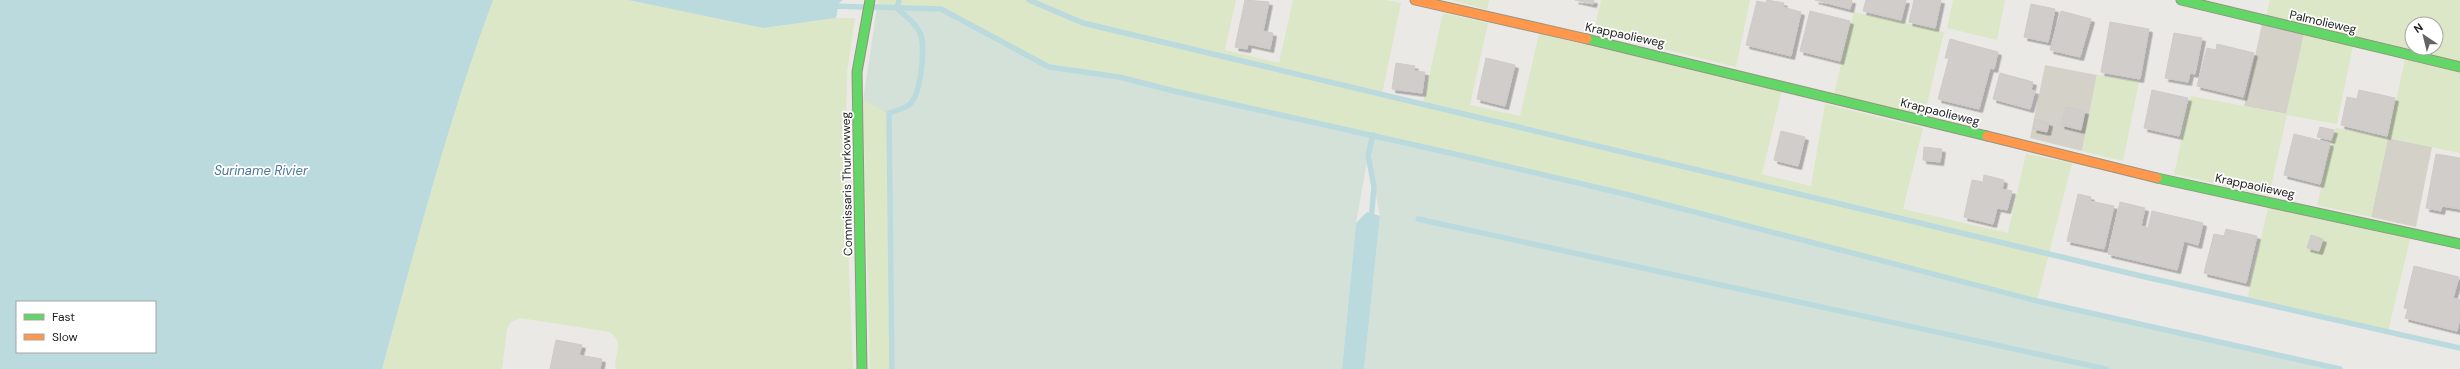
<svg xmlns="http://www.w3.org/2000/svg" width="2460" height="369" font-family="'DM Sans',sans-serif">
	<style>
		.construction { fill: #d4d2c8 }
		.grass { fill: #dbe7c6; fill-rule: evenodd }
		.wetland { fill: #d4e1d8 }
		.water { fill: #bbdade; fill-rule: evenodd }
		.lines { fill: none; stroke-linecap: round; stroke-linejoin: round }
		.stream { stroke: #bbdade; stroke-width: 5.5 }
		.building { fill: #d0cdcb; stroke: #cecbc8; filter: url(#shadow) }
		.fast-casing { stroke: #94947f; stroke-width: 11 }
		.slow-casing { stroke: #94947f; stroke-width: 11 }
		.fast { stroke: #63d668; stroke-width: 9 }
		.slow { stroke: #ff974d; stroke-width: 9 }
		.labels { text-anchor: middle; dominant-baseline: central; stroke-width: 3.5; stroke-linejoin: round; paint-order: stroke }
		.street-label { font-size: 12px; fill: #1d1d1d; stroke: #fff }
		.water-label { font-size: 13px; font-style: italic; fill: #487899; stroke: #fff }
	</style>
	<defs>
		<filter id="shadow"><feDropShadow dx="3.5" dy="3.5" stdDeviation="0" flood-color="#0004"/></filter>
	</defs>
	<rect width="100%" height="100%" fill="#ebe9e6"/>
	<g class="construction">
		<path d="M2262 24 2304 34 2287 114 2244 106Z"/>
		<path d="M2045 65 2097 75 2082 151 2030 138Z"/>
		<path d="M2388 138 2432 147 2416 227 2371 217Z"/>
	</g>
	<g class="grass">
		<path d="M493 0H628L763 28 836 18H855L847 73 845 169 853 369H616C611 356 627 346 610 332L520 318 511 322 507 328 502 369H382C416 245 448 121 493 0Z"/>
		<path d="M878 0H1236L1225 50 1279 63 1293 0H1386L1401 3 1382 94 1423 104 1443 13 1488 23 1470 105 1520 116 1539 34 1782 90 1762 174 1811 186 1825 104 1923 128 1903 209 2008 233 2026 154 2072 163 2037 301 1629 195 1174 91 1119 77 1049 67 941 9 877 7Z"/>
		<path d="M1452 0H1489L1487 10Z"/>
		<path d="M1601 0H1750L1736 67 1594 32Z"/>
		<path d="M1953 0H2005L1997 40 1947 28Z"/>
		<path d="M2270 0H2460V62L2266 16ZM2412 24H2436V48H2412Z"/>
		<path d="M1854 12 1944 32 1924 117 1834 94Z"/>
		<path d="M2304 34 2353 46 2337 124 2287 115 2269 196 2174 174 2191 96 2286 114Z"/>
		<path d="M2405 59 2460 72V153L2388 138 2371 217 2317 205 2336 128 2388 138Z"/>
		<path d="M2097 75 2139 82 2123 161 2082 151Z"/>
		<path d="M863 100 889 113 892 369H870Z"/>
		<path d="M2268 208 2410 239 2388 332 2247 300Z"/>
	</g>
	<path class="wetland" d="M877 7 941 9 1049 67 1119 77 1459 155 1629 195 2037 301 2340 369H1364L1380 216 1368 156 1356 223 1342 369H892L889 114 863 100Z"/>
	<g class="water">
		<path d="M0 0H493C448 121 416 245 382 369H0ZM17 302H155V352H17Z"/>
		<path d="M628 0H843L839 3 836 18 763 28Z"/>
		<path d="M1367 212 1380 216 1364 369H1342L1356 223Z"/>
	</g>
	<g class="lines">
		<g class="stream">
			<path d="M1029 0 1083 23 2141 276 2460 348"/>
			<path d="M832 6 863 7"/>
			<path d="M874 7 941 9 1049 67 1119 77 1174 91 1459 155 1629 195 2037 301 2340 369"/>
			<path d="M1418 219 2106 369"/>
			<path d="M1371 220 1374 187 1368 155 1373 135"/>
			<path d="M892 369 889 113C895 111 903 109 909 105 921 96 926 46 920 33 916 23 905 16 897 8L899 0"/>
		</g>
	</g>
	<g class="building">
		<path d="M1245 0 1269 2 1263 31 1273 33 1270 49 1248 44 1247 49 1235 47Z"/>
		<path d="M1575 0H1594L1593 4Z"/>
		<path d="M1767 0 1784 3 1783 7 1801 12 1791 56 1746 45 1757 1 1766 3Z"/>
		<path d="M1815 0H1852L1850 9Z"/>
		<path d="M1866 0H1906L1901 20 1863 11Z"/>
		<path d="M1914 0H1941L1935 28 1909 22Z"/>
		<path d="M2031 4 2055 9 2048 42 2024 37Z"/>
		<path d="M1810 11 1850 21 1840 61 1800 51Z"/>
		<path d="M2061 11 2091 19 2080 57 2050 50Z"/>
		<path d="M2110 22 2149 29 2140 79 2101 72Z"/>
		<path d="M2174 33 2202 38 2195 74 2190 73 2188 82 2165 78Z"/>
		<path d="M1950 39 1998 52 1994 69 1990 68 1979 109 1938 99 1949 58H1945Z"/>
		<path d="M2217 44 2254 53 2243 97 2197 86 2207 48 2216 50Z"/>
		<path d="M1486 58 1515 65 1505 106 1477 99Z"/>
		<path d="M1396 63 1415 66 1414 71 1425 72 1422 93 1392 89Z"/>
		<path d="M2000 73 2033 82 2031 90 2035 91 2030 109 1993 99Z"/>
		<path d="M2152 90 2188 98 2179 136 2144 128Z"/>
		<path d="M2359 90 2395 98 2387 136 2341 125 2347 97 2357 99Z"/>
		<path d="M2066 107 2085 111 2081 130 2061 125Z"/>
		<path d="M2035 119 2049 123 2047 132 2033 129Z"/>
		<path d="M2320 127 2334 130 2331 140 2317 137Z"/>
		<path d="M1781 131 1805 137 1798 166 1774 160Z"/>
		<path d="M2294 134 2330 143 2320 184 2284 175Z"/>
		<path d="M1924 147 1942 149 1940 162 1923 160Z"/>
		<path d="M2436 154 2460 158V209L2442 206 2441 211 2426 208Z"/>
		<path d="M1984 175 2004 180 2002 189 2012 191 2007 210 1997 208 1993 224 1964 217 1972 180 1983 182Z"/>
		<path d="M2078 194 2091 197 2090 201 2114 206 2104 249 2067 241Z"/>
		<path d="M2120 202 2145 208 2141 226 2148 228 2152 211 2203 223 2198 245 2184 241 2177 270 2108 254Z"/>
		<path d="M2226 229 2257 236 2246 283 2204 273 2214 234 2224 236Z"/>
		<path d="M2311 235 2323 239 2319 251 2307 248Z"/>
		<path d="M2414 266 2459 277 2453 298 2460 300V318L2457 331 2405 318 2408 309 2404 308Z"/>
		<path d="M556 340 582 345 579 355 602 359 600 369H550Z"/>
	</g>
	<g class="lines">
		<defs>
			<g id="fast">
				<path d="M2181 0 2460 67"/>
				<path d="M1587 39 1987 136"/>
				<path d="M2157 178 2460 244"/>
				<path d="M862 369 857 72 870 0"/>
			</g>
			<g id="slow">
				<path d="M1415 0 1587 39"/>
				<path d="M1987 136 2157 178"/>
			</g>
		</defs>
		<use href="#fast" class="fast-casing"/>
		<use href="#slow" class="slow-casing"/>
		<use href="#fast" class="fast"/>
		<use href="#slow" class="slow"/>
	</g>
	<g class="labels">
		<g class="street-label">
			<text transform="translate(2323 22) rotate(13)">Palmolieweg</text>
			<text transform="translate(1625 35) rotate(12)">Krappaolieweg</text>
			<text transform="translate(1940 112) rotate(14)">Krappaolieweg</text>
			<text transform="translate(847 184) rotate(-91)">Commissaris Thurkowweg</text>
			<text transform="translate(2255 186) rotate(12)">Krappaolieweg</text>
		</g>
		<g class="water-label">
			<text x="261" y="170">Suriname Rivier</text>
		</g>
	</g>
	<rect x="16" y="301" width="140" height="52" fill="#ffffff" stroke="#a5a5a5"/>
	<rect x="24" y="314" width="20" height="6" fill="#63d668" stroke="#a5a5a5"/>
	<text x="52" y="321" font-size="12" fill="#1d1d1d">Fast</text>
	<rect x="24" y="334" width="20" height="6" fill="#ff974d" stroke="#a5a5a5"/>
	<text x="52" y="341" font-size="12" fill="#1d1d1d">Slow</text>
	<g transform="translate(2424 36) rotate(325)"><circle r="19" fill="#ffffff" stroke="#a5a5a5"/>
	<path d="M0-3L7 15L0 10L-7 15Z" fill="#656463"/>
	<text y="-6" font-size="11" font-weight="bold" text-anchor="middle" fill="#1d1d1d">N</text>
	</g>
</svg>
